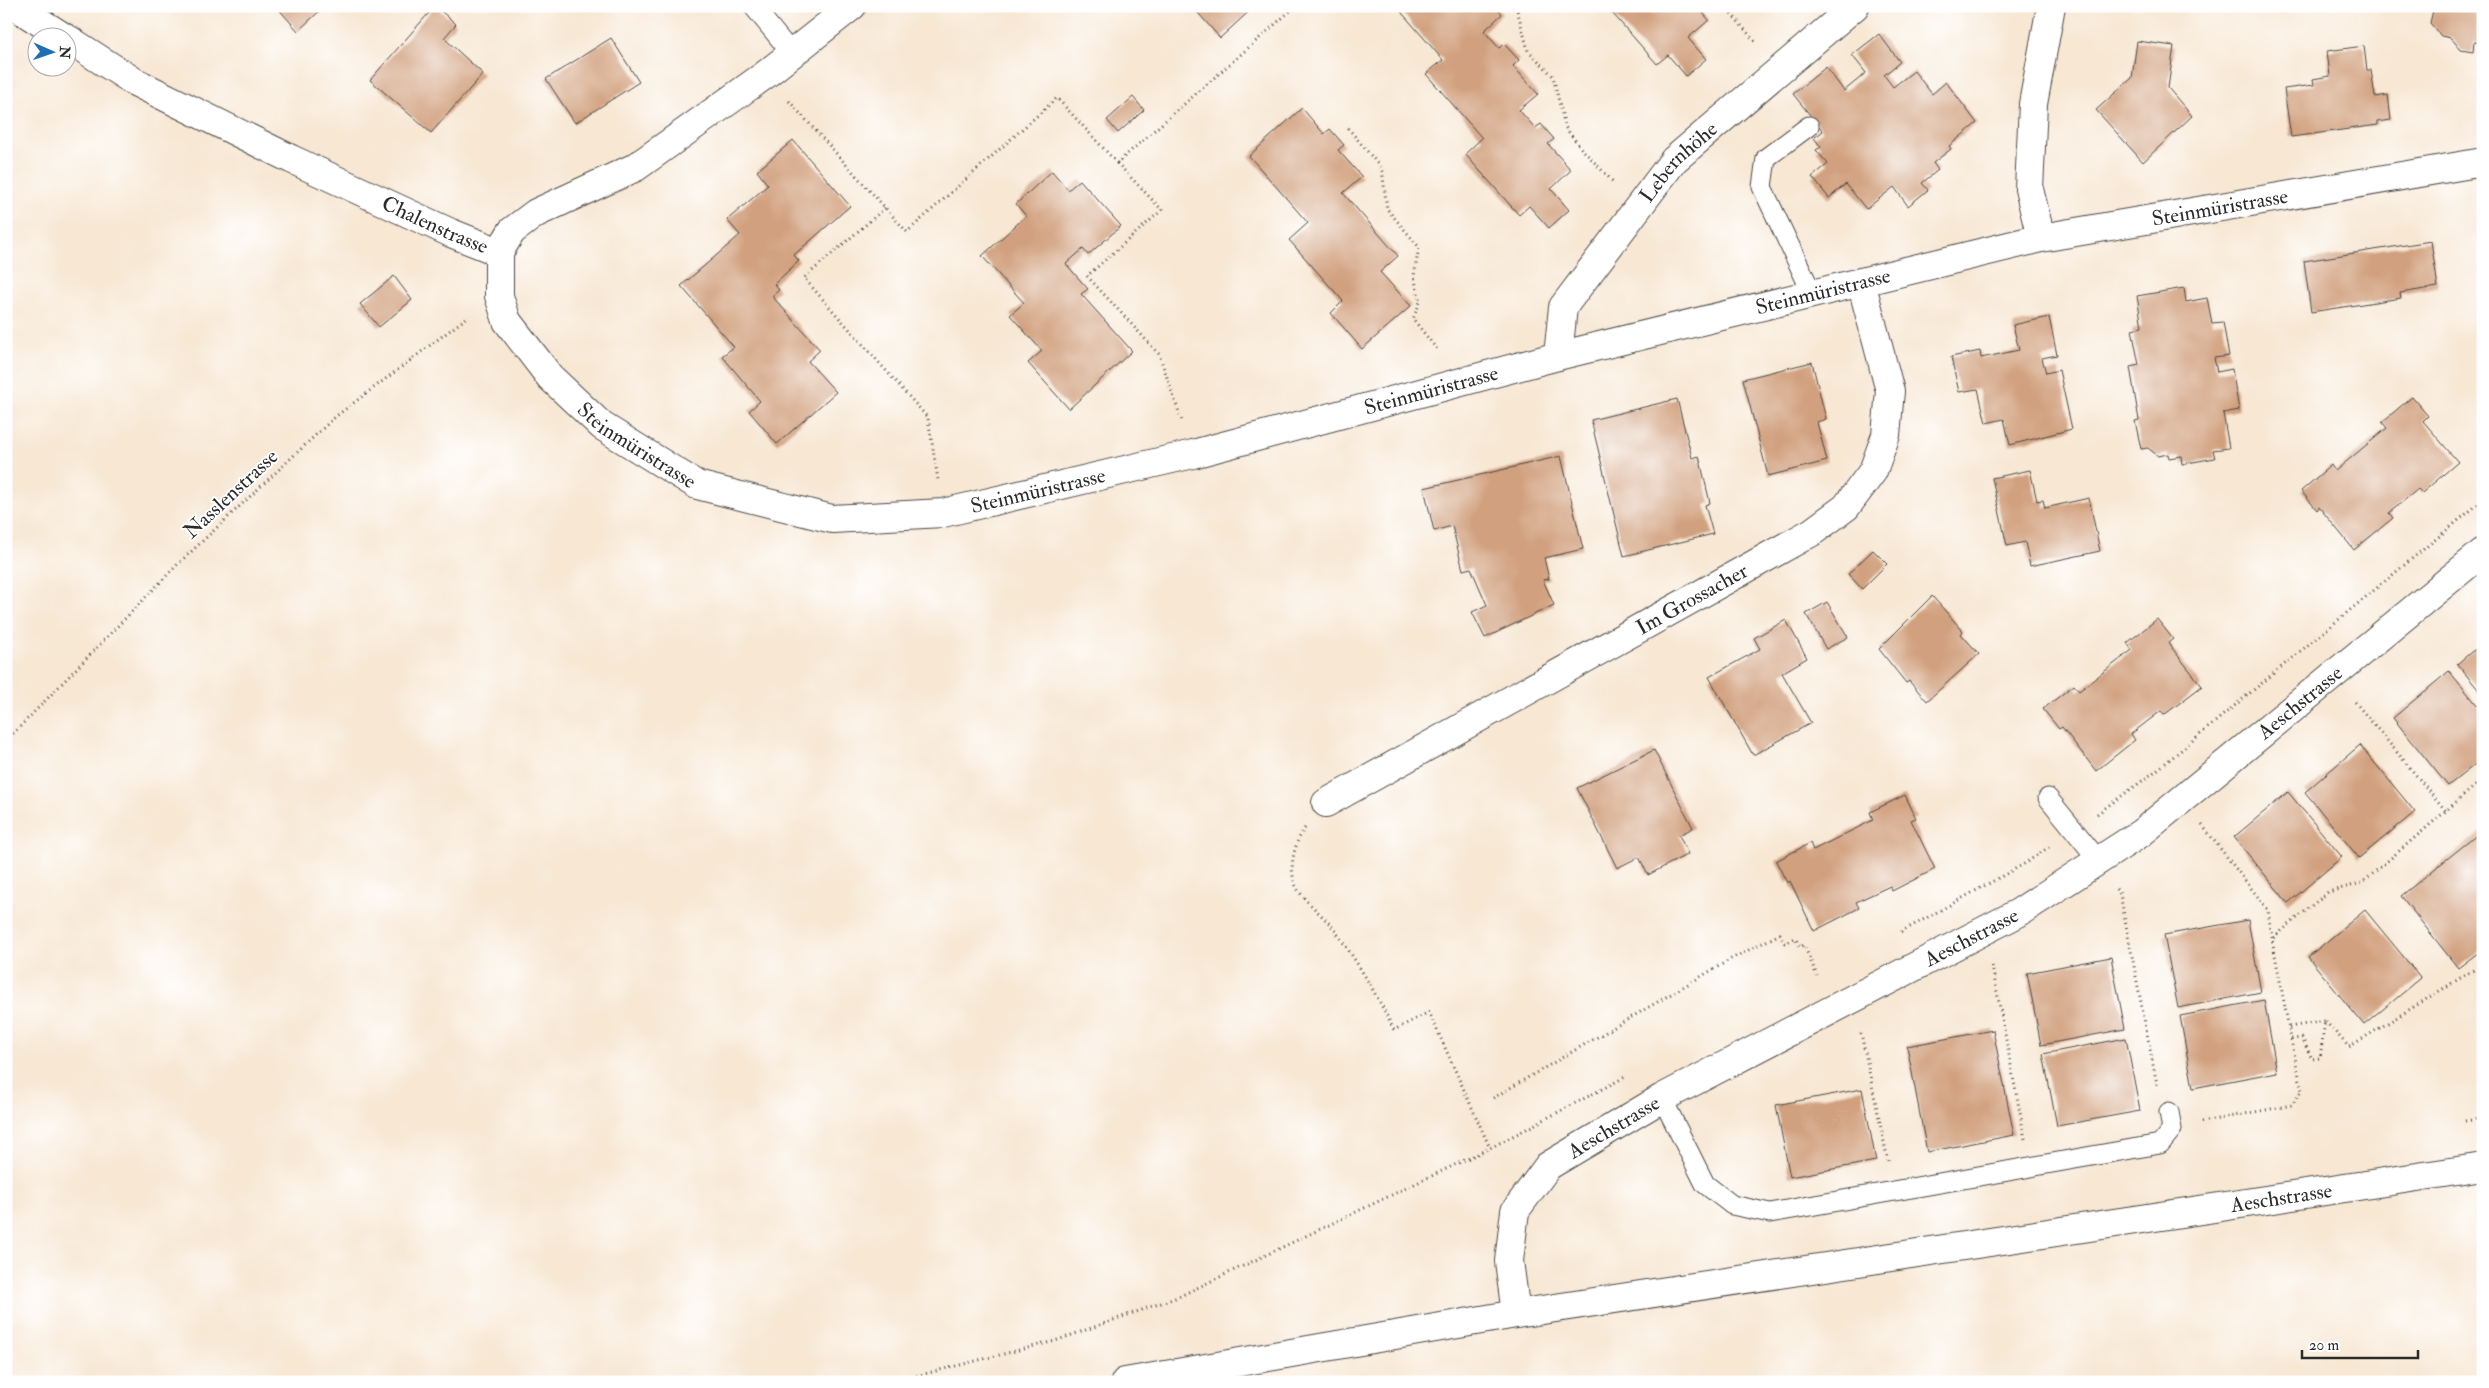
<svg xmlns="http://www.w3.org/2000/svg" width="2489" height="1388" font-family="'IM FELL Double Pica',serif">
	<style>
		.building { fill: #d1a07e }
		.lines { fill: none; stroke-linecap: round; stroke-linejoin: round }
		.service-casing { stroke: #4a4744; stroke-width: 21 }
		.minor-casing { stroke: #4a4744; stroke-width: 30 }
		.secondary-casing { stroke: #4a4744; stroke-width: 30 }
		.path { stroke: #4a4744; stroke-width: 3; stroke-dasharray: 1 4; stroke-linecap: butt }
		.service { stroke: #fff; stroke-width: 19 }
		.minor { stroke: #fff; stroke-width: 28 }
		.secondary { stroke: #fff; stroke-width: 28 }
		.labels { text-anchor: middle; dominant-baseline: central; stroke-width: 4; stroke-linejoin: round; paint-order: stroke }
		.street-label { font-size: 21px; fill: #2b2b2b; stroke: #fff }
	</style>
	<rect width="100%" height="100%" fill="#fff"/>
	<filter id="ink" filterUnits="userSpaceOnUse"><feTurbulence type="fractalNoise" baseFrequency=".02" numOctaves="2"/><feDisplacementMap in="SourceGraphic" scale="10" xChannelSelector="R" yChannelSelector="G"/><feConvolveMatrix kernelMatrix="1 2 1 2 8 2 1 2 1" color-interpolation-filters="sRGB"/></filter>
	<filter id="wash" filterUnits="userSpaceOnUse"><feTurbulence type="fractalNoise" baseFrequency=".0096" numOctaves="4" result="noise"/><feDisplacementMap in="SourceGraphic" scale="20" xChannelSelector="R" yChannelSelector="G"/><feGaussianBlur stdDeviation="1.12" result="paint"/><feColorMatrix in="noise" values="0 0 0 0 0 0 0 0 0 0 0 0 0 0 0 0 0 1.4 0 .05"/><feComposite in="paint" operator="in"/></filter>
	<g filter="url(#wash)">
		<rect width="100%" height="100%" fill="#f7e7d3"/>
		<g id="blocks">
			<g class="building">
				<path d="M276 6H325L298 31Z"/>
				<path d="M435 6 456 24 444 38 483 74 431 133 370 80Z"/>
				<path d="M1192 6H1255L1220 38Z"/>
				<path d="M1396 6H1495L1502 14 1484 31 1499 48 1504 44 1519 60 1513 66 1538 94 1519 110 1535 128 1541 124 1554 139 1548 144 1571 170 1551 189 1569 210 1549 228 1529 206 1519 215 1465 154 1482 138 1426 74 1443 60Z"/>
				<path d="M1606 6H1697L1709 20 1688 38 1706 59 1686 76 1668 55 1657 64Z"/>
				<path d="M2434 6H2483V43L2474 42 2473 52 2461 50 2451 38 2441 36 2430 23Z"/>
				<path d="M1879 34 1900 62 1884 75 1893 87 1914 71 1932 94 1946 82 1977 123 1949 146 1951 149 1933 163 1938 170 1922 183 1928 190 1908 206 1894 187 1866 209 1846 184 1829 198 1812 177 1828 164 1816 150 1821 147 1814 138 1823 131 1793 94 1826 67 1844 91 1866 73 1852 55Z"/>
				<path d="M611 38 639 82 575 123 546 79Z"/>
				<path d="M2137 41 2174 46 2168 88 2192 116 2143 162 2096 110 2132 78Z"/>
				<path d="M2364 46 2367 70H2371L2375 97 2388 95 2391 120 2378 122V125L2291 137 2284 89 2314 85 2313 79 2330 76 2327 51Z"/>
				<path d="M1133 97 1144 110 1118 133 1107 120Z"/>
				<path d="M1302 108 1324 134 1330 129 1344 145 1338 150 1362 177 1343 193 1398 256 1380 272 1411 306 1362 349 1331 313 1343 301 1289 240 1308 223 1249 156Z"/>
				<path d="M793 140 850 206 794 255 799 261 774 284 779 290 772 296 820 350 808 361 836 392 777 444 749 411 760 401 722 356 734 347 681 286 740 235 727 220 768 185 757 171Z"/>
				<path d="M1052 171 1068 190 1080 180 1121 226 1088 255 1083 249 1066 264 1088 289 1081 294 1132 351 1069 409 1028 363 1042 351 1010 315 1024 303 982 256 1026 216 1016 204Z"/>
				<path d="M2431 241 2438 287 2400 293 2401 298 2311 312 2304 261Z"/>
				<path d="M394 276 412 300 379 327 360 304Z"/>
				<path d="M2184 288 2186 302 2207 298 2212 323 2223 322 2229 356 2214 358 2217 372 2232 369 2239 410 2223 413 2229 448 2213 450 2215 458 2182 464 2181 456 2169 458 2168 454 2158 456 2148 448 2141 449 2135 421 2139 420 2130 367 2139 365 2132 329 2142 327 2137 296Z"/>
				<path d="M2049 317 2057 355 2042 358 2046 373 2059 370 2072 429 2010 445 2004 419 1986 423 1978 389 1959 392 1951 357 1980 351 1981 358 2019 350 2013 325Z"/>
				<path d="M1812 362 1826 419 1817 422 1827 461 1768 476 1743 379Z"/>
				<path d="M2412 397 2428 416 2423 421 2458 462 2422 493 2418 489 2389 513 2393 518 2354 550 2319 507 2317 510 2301 491 2331 465 2335 471 2387 428 2382 422Z"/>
				<path d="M1677 399 1692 458 1699 456 1710 503 1705 505 1713 534 1624 556 1591 420Z"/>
				<path d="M1561 456 1583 549 1544 558 1549 579 1543 580 1554 605 1485 638 1472 612 1487 605 1471 568 1463 570 1452 526 1434 531 1424 488Z"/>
				<path d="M2030 470 2037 501 2043 500 2045 508 2089 498 2100 551 2030 566 2025 542 2007 546 1992 478Z"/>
				<path d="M1873 550 1887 564 1862 589 1848 574Z"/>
				<path d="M1932 596 1963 631 1961 634 1979 654 1927 701 1909 681 1906 683 1879 649Z"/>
				<path d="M1827 602 1848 637 1826 649 1806 614Z"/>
				<path d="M2157 619 2173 639 2168 643 2202 686 2164 715 2161 711 2131 734 2135 740 2096 771 2062 727 2059 729 2043 709 2074 685 2079 691 2132 650 2127 643Z"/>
				<path d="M1786 620 1807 658 1782 673 1811 723 1753 755 1709 677 1760 649 1754 638Z"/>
				<path d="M2483 642V695L2457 664Z"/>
				<path d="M2449 671 2483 712V758L2448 786 2393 718Z"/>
				<path d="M2360 745 2415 812 2359 858 2305 792Z"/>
				<path d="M1654 750 1693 828 1679 835 1688 854 1648 875 1639 857 1617 868 1577 788Z"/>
				<path d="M2288 792 2342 857 2288 903 2234 837Z"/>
				<path d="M1905 795 1916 818 1911 820 1935 869 1892 891 1890 886 1856 902 1859 908 1814 931 1790 881 1787 883 1776 861 1810 843 1813 850 1873 820 1870 812Z"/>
				<path d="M2483 830V949L2458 968 2401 896Z"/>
				<path d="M2365 910 2421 978 2364 1025 2308 957Z"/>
				<path d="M2248 920 2261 992 2178 1008 2164 935Z"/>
				<path d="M2111 957 2125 1029 2041 1045 2027 973Z"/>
				<path d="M2264 1000 2277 1072 2193 1088 2180 1016Z"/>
				<path d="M1993 1030 2014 1135 1927 1152 1907 1046Z"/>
				<path d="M2126 1038 2140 1111 2057 1126 2043 1054Z"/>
				<path d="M1862 1089 1876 1161 1790 1177 1776 1105Z"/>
			</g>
		</g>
	</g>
	<g filter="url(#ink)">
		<use href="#blocks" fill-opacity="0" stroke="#4a4744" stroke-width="1"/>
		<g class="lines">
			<defs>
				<g id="service">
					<path d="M753 6 792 54"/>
					<path d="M1809 126 1766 158 1762 187 1813 295"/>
					<path d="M2048 798 2100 862"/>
					<path d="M1662 1098 1705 1184 1732 1205 1770 1213 2160 1144 2172 1129 2169 1112"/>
				</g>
				<g id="minor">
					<path d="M15 6 65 38"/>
					<path id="s1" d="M68 39 135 82 291 159 451 233 499 252"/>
					<path d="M2041 238 2029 189 2033 104 2051 6"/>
					<path id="s2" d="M499 252V296L507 321 550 377 602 426 697 485 832 519 943 513 1193 454 1558 356 2041 238 2483 162"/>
					<path d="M499 252 512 231 536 213 636 167 765 75 852 6"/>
					<path id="s3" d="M1558 356 1563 307 1674 160 1855 6"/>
					<path id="s4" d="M1326 803 1812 532 1846 507 1873 471 1886 435 1890 391 1861 282"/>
					<path id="s5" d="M1516 1314 1509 1261 1515 1211 1548 1166 1662 1098 2018 913 2141 833 2483 552"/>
				</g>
				<g id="secondary">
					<path id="s6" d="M1125 1382 1516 1314 2483 1167"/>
				</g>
			</defs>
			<use href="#service" class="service-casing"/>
			<use href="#minor" class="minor-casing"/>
			<use href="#secondary" class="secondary-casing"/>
			<g class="path">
				<path d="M1516 6 1528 50 1553 76 1565 127 1581 148 1615 184"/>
				<path d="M1725 6 1757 44"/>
				<path d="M789 101 907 232 1057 98 1117 163 1296 6"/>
				<path d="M1348 128 1382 169 1387 209 1419 247 1414 276 1420 302 1413 319 1439 352"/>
				<path d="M1117 163 1162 210 1087 276 1159 354 1182 421"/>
				<path d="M885 208 804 278 928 418 938 480"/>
				<path d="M2355 702 2446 811"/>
				<path d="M6 741 179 563 335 417 469 316"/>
				<path d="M2483 779 2362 883 2328 892 2272 939 2291 1039 2302 1038 2312 1059 2320 1058 2325 1021 2349 1047 2483 964"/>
				<path d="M2476 785 2483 792"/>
				<path d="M2097 814 2157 770 2483 500"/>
				<path d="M2202 825 2268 910 2272 938"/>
				<path d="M1305 828C1294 843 1288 869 1296 886 1301 899 1327 918 1336 932 1358 963 1377 995 1394 1030L1429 1012 1490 1148"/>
				<path d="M2116 889 2120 894 2157 1085"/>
				<path d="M1901 932 2024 864 2049 847"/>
				<path d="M1992 966 2025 1139"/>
				<path d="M2289 1027 2325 1021"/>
				<path d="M1861 1033 1888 1161"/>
				<path d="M1493 1098 1731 959 1780 934 1785 943 1795 938 1800 947 1804 945 1817 976"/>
				<path d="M2465 1121 2483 1118"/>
				<path d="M2202 1122 2292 1105 2302 1090 2291 1039"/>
				<path d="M892 1382 1055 1341 1178 1297 1490 1148 1625 1077"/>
			</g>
			<use href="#service" class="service"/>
			<use href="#minor" class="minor"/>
			<use href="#secondary" class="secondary"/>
		</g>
	</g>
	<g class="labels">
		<g class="street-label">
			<text stroke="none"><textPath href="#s3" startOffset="235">Lebernhöhe</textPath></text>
			<text stroke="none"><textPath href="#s2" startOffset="1888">Steinmüristrasse</textPath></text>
			<text stroke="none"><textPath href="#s1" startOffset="412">Chalenstrasse</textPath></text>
			<text stroke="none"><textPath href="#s2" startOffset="1482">Steinmüristrasse</textPath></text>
			<text stroke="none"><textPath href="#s2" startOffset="1078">Steinmüristrasse</textPath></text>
			<text stroke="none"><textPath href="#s2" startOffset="252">Steinmüristrasse</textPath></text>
			<text stroke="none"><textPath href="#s2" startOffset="672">Steinmüristrasse</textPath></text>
			<text transform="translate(231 494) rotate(-43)">Nasslenstrasse</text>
			<text stroke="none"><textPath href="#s4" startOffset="419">Im Grossacher</textPath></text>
			<text stroke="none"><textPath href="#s5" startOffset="1046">Aeschstrasse</textPath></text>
			<text stroke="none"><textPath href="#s5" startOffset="641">Aeschstrasse</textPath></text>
			<text stroke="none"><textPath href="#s5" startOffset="236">Aeschstrasse</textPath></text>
			<text stroke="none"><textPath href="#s6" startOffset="1171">Aeschstrasse</textPath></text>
		</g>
	</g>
	<rect width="2489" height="1388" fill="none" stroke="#fff" stroke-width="25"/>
	<g transform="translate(52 52) rotate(92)"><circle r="24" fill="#ffffff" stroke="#aaaaaa"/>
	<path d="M0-4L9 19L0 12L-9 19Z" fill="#1f6fb2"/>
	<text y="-8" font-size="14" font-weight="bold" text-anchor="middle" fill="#2b2b2b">N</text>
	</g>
	<path d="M2302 1350v8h116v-8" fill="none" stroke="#2b2b2b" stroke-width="2.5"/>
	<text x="2309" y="1350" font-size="15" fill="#2b2b2b" stroke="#ffffff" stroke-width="4" paint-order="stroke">20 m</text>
</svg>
